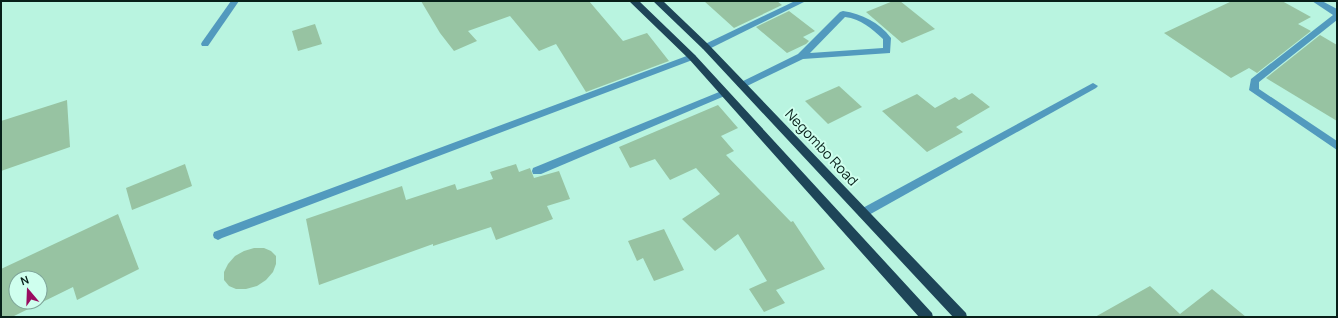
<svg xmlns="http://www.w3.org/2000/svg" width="1338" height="318" font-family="Manrope,sans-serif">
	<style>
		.building { fill: #97c3a2; fill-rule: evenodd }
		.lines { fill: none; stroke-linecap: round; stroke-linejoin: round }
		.service { fill: #529abe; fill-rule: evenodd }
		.minor { fill: #529abe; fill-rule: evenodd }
		.trunk { fill: #1e4558; fill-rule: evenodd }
		.labels { text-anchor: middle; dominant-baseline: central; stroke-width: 4; stroke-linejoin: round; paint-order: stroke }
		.street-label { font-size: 14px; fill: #071f19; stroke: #cfffee }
	</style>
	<rect width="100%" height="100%" fill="#b9f4e0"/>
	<g class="building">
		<path d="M421 1H589L623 41 647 33 669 61 586 92 556 44 539 51 510 16 468 31 477 41 454 51 440 33Z"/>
		<path d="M704 1H777L782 5 734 28Z"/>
		<path d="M893 1H900L935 29 902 43 866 12Z"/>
		<path d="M1232 1H1282L1311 17 1298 24 1311 31 1257 73 1249 68 1231 78 1164 33Z"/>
		<path d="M789 11 815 31 803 37 809 41 806 44 787 53 756 27Z"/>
		<path d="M315 24 322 44 298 51 292 31Z"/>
		<path d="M1320 35 1337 45V121L1266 78Z"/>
		<path d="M839 86 862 107 828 124 805 101Z"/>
		<path d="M972 93 990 107 956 127 963 132 927 152 882 111 917 94 935 108 955 97 959 100Z"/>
		<path d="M67 100 70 147 1 171V121Z"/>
		<path d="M718 105 738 128 721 136 734 151 726 155 791 222 793 221 825 269 776 290 785 303 764 312 749 289 767 281 738 234 715 251 682 219 720 194 696 168 670 180 655 159 630 168 619 147Z"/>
		<path d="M185 164 192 186 132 210 126 188Z"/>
		<path d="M516 164 519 172 530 168 534 178 559 171 570 199 547 206 553 219 496 240 491 227 433 246V244L319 285 306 219 402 186 406 200 455 184 457 190 493 179 490 172Z"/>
		<path d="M118 214 139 269 77 300 73 287 12 317H1V269ZM16 278H40V302H16Z"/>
		<path d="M664 229 684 270 654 281 643 258 637 261 628 241Z"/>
		<path d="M254 248H264L271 251 276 256V264L273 272 266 280 257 286 246 289H236L229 286 224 280V272L228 264 235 256 244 251Z"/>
		<path d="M1150 286 1180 314 1212 289 1246 317H1095Z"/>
	</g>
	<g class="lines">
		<g class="service">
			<path d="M231 1H239L208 46H202L201 44 202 42Z"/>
			<path d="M795 1H806L709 49H703L702 47 703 45Z"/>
			<path d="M843 11C862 14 879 22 891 38L890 53 803 59 745 87H739L737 85 739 83 798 54 840 12ZM845 17C861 19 871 28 883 39V48L810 53Z"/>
			<path d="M692 54 695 55 696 57 695 59 222 238 218 240 214 238 213 235 214 232Z"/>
			<path d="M1093 83 1098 86 1096 88 867 216 863 217 859 216 858 213 859 210Z"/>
			<path d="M724 90 727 91 729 93 727 95 541 174H533L532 171 533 168Z"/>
		</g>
		<path class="minor" d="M1312 1H1322L1337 9V20L1259 82V89L1337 141V150L1249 90 1251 79 1333 15Z"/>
		<g class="trunk">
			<path d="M629 1H639L695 55 932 313 933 317H919L689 59Z"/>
			<path d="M653 1H663L709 45 966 313 967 317H953L703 49Z"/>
		</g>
	</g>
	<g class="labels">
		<g class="street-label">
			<text transform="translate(822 147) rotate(47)">Negombo Road</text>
		</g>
	</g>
	<rect width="1338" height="318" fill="none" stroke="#071f19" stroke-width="4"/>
	<g transform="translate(28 290) rotate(341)"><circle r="19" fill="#cfffee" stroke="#7fa599"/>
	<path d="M0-3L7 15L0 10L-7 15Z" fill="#990d60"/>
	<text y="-6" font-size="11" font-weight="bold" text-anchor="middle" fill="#071f19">N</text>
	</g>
</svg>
